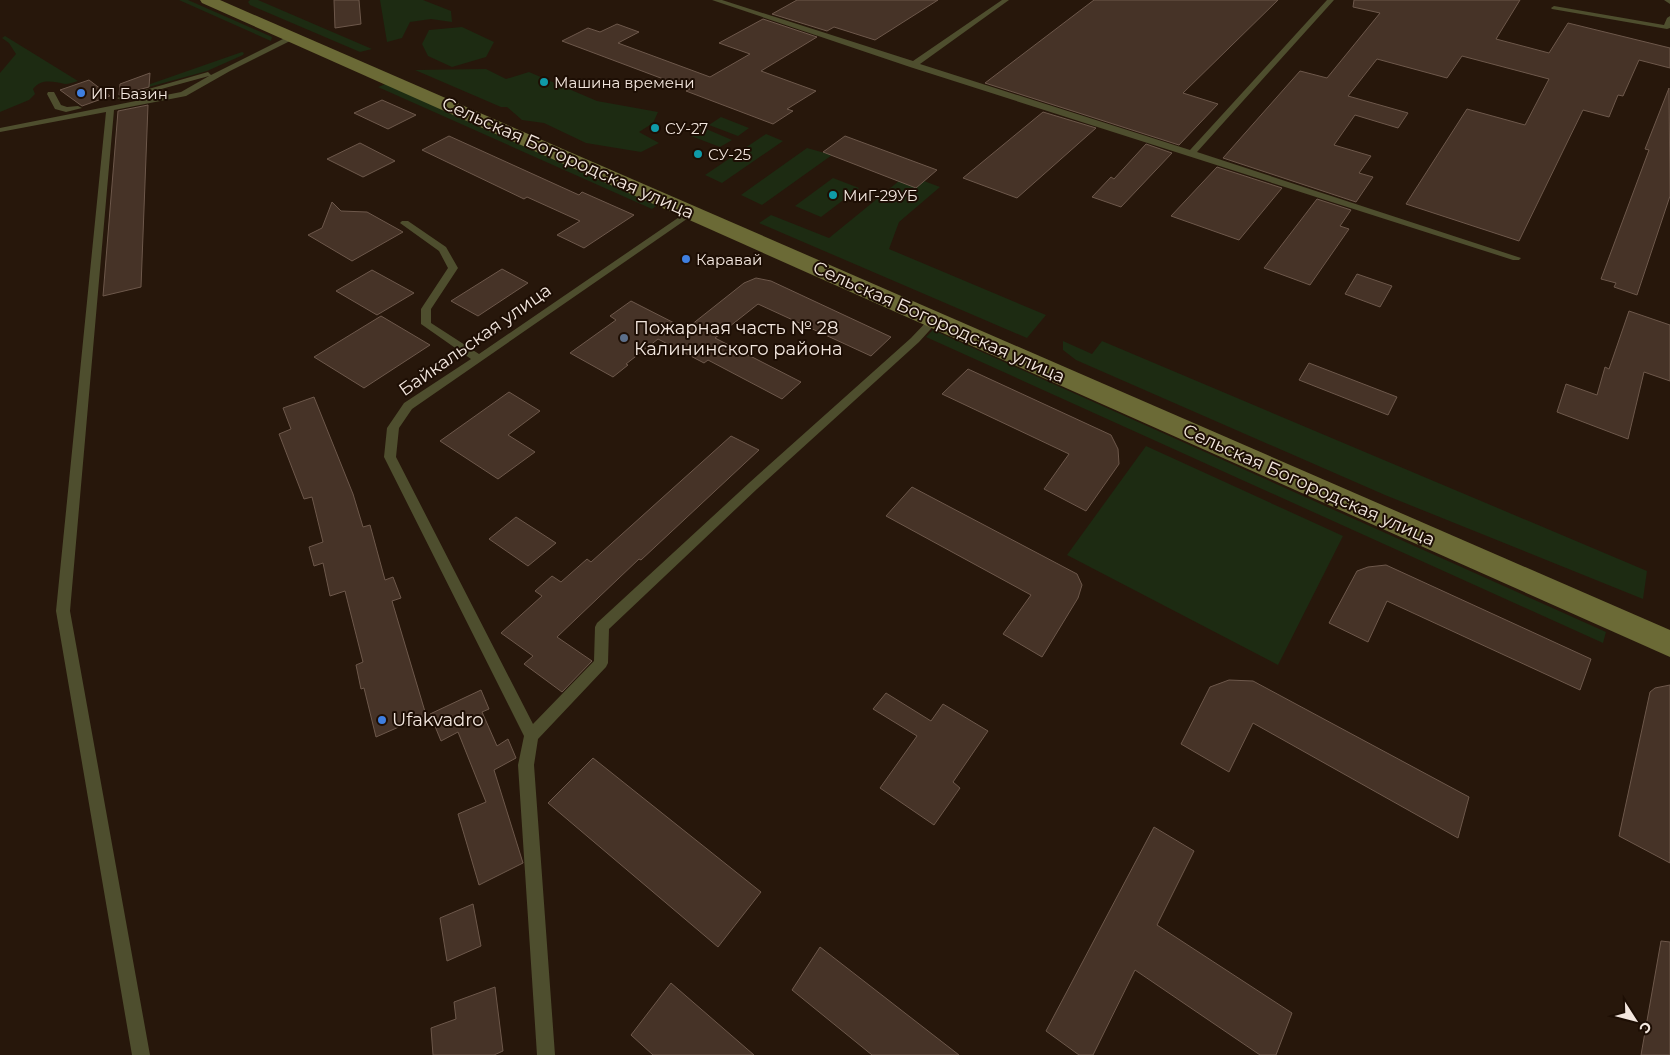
<svg xmlns="http://www.w3.org/2000/svg" width="1670" height="1055" font-family="Montserrat,sans-serif">
	<style>
		.green { fill: #1d2b12 }
		.building { fill: #463327; stroke: #6d584b }
		.lines { fill: none; stroke-linecap: round; stroke-linejoin: round }
		.service { fill: #4e4e2e; fill-rule: evenodd }
		.secondary { fill: #6b6a36; fill-rule: evenodd }
		.culture-dot { fill: #0f9aa8; stroke: #1d0e04; stroke-width: 2 }
		.shop-dot { fill: #3f7fe0; stroke: #1d0e04; stroke-width: 2 }
		.service-dot { fill: #5c6f8a; stroke: #1d0e04; stroke-width: 2 }
		.labels { text-anchor: middle; dominant-baseline: central; stroke-width: 4; stroke-linejoin: round; paint-order: stroke }
		.far-poi-label { font-size: 15px; fill: #f3e7df; stroke: #1d0e04; text-anchor: start }
		.street-label { font-size: 18px; fill: #f3e7df; stroke: #1d0e04 }
		.poi-label { font-size: 18px; fill: #f3e7df; stroke: #1d0e04; text-anchor: start }
	</style>
	<rect width="100%" height="100%" fill="#27170b"/>
	<g class="green">
		<path d="M179 0H188L272 37 271 41Z"/>
		<path d="M250 0H258L372 49 360 52 250 5 248 2Z"/>
		<path d="M380 0H423L451 11 452 22 431 19 410 22 402 38 387 42Z"/>
		<path d="M462 27 494 42 486 57 452 67 428 56 422 44 429 30Z"/>
		<path d="M5 36 78 81C74 82 69 84 65 84 53 82 42 78 33 89L35 94 29 100 0 112V73L16 54 9 43 2 38Z"/>
		<path d="M242 52 244 53 243 55 207 71 116 96Z"/>
		<path d="M486 69 506 79 529 72 597 101 658 112 653 123 639 132 659 143 641 152 586 143 544 123 522 120 507 107H501L415 70Z"/>
		<path d="M386 84 659 204 652 209 378 87Z"/>
		<path d="M721 117 749 128 738 136 709 125Z"/>
		<path d="M704 128 732 140 720 147 691 136Z"/>
		<path d="M766 134 783 141 722 183 705 175Z"/>
		<path d="M807 148 832 155 762 205 741 195Z"/>
		<path d="M833 178 859 188 821 217 795 206Z"/>
		<path d="M899 181 916 188 924 181 940 187 899 222 889 249 1046 315 1027 338 759 223 771 215 829 238Z"/>
		<path d="M933 330 1606 632 1603 643 926 337Z"/>
		<path d="M1063 341 1092 354 1102 341 1647 571 1643 599 1385 495 1076 360 1063 350Z"/>
		<path d="M1146 446 1343 536 1278 665 1067 555Z"/>
	</g>
	<g class="building">
		<path d="M334 0H359L361 24 335 28Z"/>
		<path d="M797 0H938L875 40 834 27 827 31 772 14Z"/>
		<path d="M1094 0H1278L1183 93 1218 104 1179 145 985 83Z"/>
		<path d="M1354 0H1520L1496 39 1549 53 1568 23 1670 48V68L1639 60 1623 96 1618 95 1609 117 1583 110 1519 241 1406 204 1467 109 1525 125 1549 79 1462 56 1447 78 1377 59 1348 96 1408 113 1398 128 1355 115 1334 145 1371 156 1359 173 1373 177 1356 202 1223 158 1300 71 1327 78 1380 13 1353 7Z"/>
		<path d="M763 19 817 37 761 71 816 91 787 109 793 111 773 124 686 91 690 89 562 41 588 28 600 32 617 24 639 32 618 43 710 77 750 54 719 43Z"/>
		<path d="M150 73 149 87 119 95 120 84Z"/>
		<path d="M89 80 110 96 82 106 60 90Z"/>
		<path d="M1669 88 1670 196 1637 295 1614 287 1616 283 1601 279 1649 150 1645 149Z"/>
		<path d="M382 100 416 115 388 129 354 113Z"/>
		<path d="M148 105 141 287 103 296 118 111Z"/>
		<path d="M1043 112 1096 128 1017 198 963 178Z"/>
		<path d="M449 136 579 195 582 192 634 215 584 248 557 235 580 221 527 197 524 199 422 150Z"/>
		<path d="M845 136 937 170 916 188 823 152Z"/>
		<path d="M360 143 395 161 363 177 327 159Z"/>
		<path d="M1146 144 1172 153 1121 207 1092 197 1111 177 1114 179Z"/>
		<path d="M1217 167 1282 188 1239 240 1171 216Z"/>
		<path d="M1317 199 1351 210 1340 226 1349 229 1310 285 1264 268Z"/>
		<path d="M332 202 341 211 367 212 403 232 352 261 308 235 322 228Z"/>
		<path d="M502 269 528 283 478 316 451 301Z"/>
		<path d="M372 270 414 293 377 315 336 291Z"/>
		<path d="M1357 274 1392 286 1380 307 1345 294Z"/>
		<path d="M756 278 771 281 891 337 871 356 758 304 715 338 801 382 782 399 708 360 704 363 658 339 626 364 628 365 613 377 570 353 616 320 610 316 631 301 686 329 744 283Z"/>
		<path d="M1629 311 1670 325V381L1644 372 1628 439 1557 412 1566 384 1597 395 1605 367 1609 369Z"/>
		<path d="M381 316 430 345 364 388 314 357Z"/>
		<path d="M1309 363 1397 397 1388 415 1299 380Z"/>
		<path d="M968 369 1111 435 1118 449 1119 464 1086 511 1044 489 1069 454 942 394Z"/>
		<path d="M509 392 540 411 508 435 535 452 498 479 440 441Z"/>
		<path d="M314 397 353 494 363 527 370 525 385 580 393 577 401 598 392 601 426 715 376 737 364 688 361 689 356 665 363 662 345 591 330 596 323 563 314 566 309 547 323 542 312 497 304 499 279 434 291 429 283 408Z"/>
		<path d="M731 436 759 450 641 560 639 559 557 637 592 661 562 692 524 664 533 656 501 633 542 596 535 591 552 576 561 582 587 559 591 562Z"/>
		<path d="M912 487 1077 574 1082 585 1078 598 1042 657 1003 634 1031 595 886 516Z"/>
		<path d="M516 517 556 543 528 566 489 539Z"/>
		<path d="M1386 565 1591 659 1580 690 1387 601 1368 642 1329 623 1357 571 1368 567Z"/>
		<path d="M1229 680 1253 681 1469 797 1458 838 1253 723 1229 772 1181 744 1210 687Z"/>
		<path d="M1670 685V863L1619 836 1650 692 1655 688Z"/>
		<path d="M481 690 489 709 482 712 497 746 508 739 516 758 494 770 523 863 479 885 458 814 486 802 458 732 441 741 430 714Z"/>
		<path d="M886 693 931 721 943 704 988 731 953 782 960 788 934 825 880 788 917 736 873 709Z"/>
		<path d="M593 758 761 892 718 947 548 803Z"/>
		<path d="M1154 827 1194 851 1157 925 1292 1013 1276 1055H1260L1135 970 1093 1055H1079L1046 1031Z"/>
		<path d="M473 904 481 946 447 961 440 918Z"/>
		<path d="M1661 941 1670 942V1055H1641Z"/>
		<path d="M820 947 959 1055H872L792 990Z"/>
		<path d="M671 983 754 1055H653L631 1035Z"/>
		<path d="M495 987 503 1051 494 1055H433L431 1028 456 1019 454 1002Z"/>
	</g>
	<g class="lines">
		<g class="service">
			<path d="M712 0H722L913 61 1002 0H1009L920 64 1190 150 1327 0H1334L1197 152 1521 258 1519 260H1513L910 67Z"/>
			<path d="M1664 0H1670V4Z"/>
			<path d="M1554 6 1664 25 1667 18 1670 16V28L1667 29 1552 9 1551 8Z"/>
			<path d="M289 36 296 38 230 71 186 96 114 110 70 611 150 1055H132L56 611 106 112 0 132V128L181 92 209 76 121 100 117 98 208 72 211 75Z"/>
			<path d="M48 92H54L61 105 67 107 78 106 82 108 66 112 55 109 47 94Z"/>
			<path d="M691 209 696 212 694 214 412 409 399 428 396 457 533 724 594 661 595 627 597 623 749 483 911 338 930 318H938L939 320 919 342 757 489 609 629 608 663 606 667 538 739 534 765 555 1055H537L518 765 524 736 384 457 387 428 404 403 471 359 421 324V309L448 268 439 251 400 223 402 221H408L446 247 458 268 431 309V323L479 354Z"/>
		</g>
		<path class="secondary" d="M200 0H220L1670 630V657L202 3Z"/>
	</g>
	<g class="culture-dot">
		<circle cx="544" cy="82" r="5"/>
		<circle cx="655" cy="128" r="5"/>
		<circle cx="698" cy="154" r="5"/>
		<circle cx="833" cy="195" r="5"/>
	</g>
	<g class="shop-dot">
		<circle cx="81" cy="93" r="5"/>
		<circle cx="686" cy="259" r="5"/>
		<circle cx="382" cy="720" r="5"/>
	</g>
	<circle class="service-dot" cx="624" cy="338" r="5"/>
	<g class="labels">
		<g class="far-poi-label">
			<text x="554" y="82">Машина времени</text>
			<text x="91" y="93">ИП Базин</text>
			<text x="665" y="128">СУ-27</text>
			<text x="708" y="154">СУ-25</text>
			<text x="843" y="195">МиГ-29УБ</text>
			<text x="696" y="259">Каравай</text>
		</g>
		<g class="street-label">
			<text transform="translate(568 158) rotate(24)">Сельская Богородская улица</text>
			<text transform="translate(939 322) rotate(24)">Сельская Богородская улица</text>
			<text transform="translate(475 340) rotate(-35)">Байкальская улица</text>
			<text transform="translate(1309 485) rotate(24)">Сельская Богородская улица</text>
		</g>
		<g class="poi-label">
			<text x="634" y="328">Пожарная часть № 28<tspan x="634" dy="21">Калининского района</tspan></text>
			<text x="392" y="720">Ufakvadro</text>
		</g>
	</g>
	<g transform="translate(1635 1020) rotate(126)" stroke="#1d0e04" stroke-width="4" paint-order="stroke">
	<path d="M0-4L9 19L0 12L-9 19Z" fill="#f3e7df"/>
	<text y="-8" font-size="14" font-weight="bold" text-anchor="middle" fill="#f3e7df">С</text>
	</g>
</svg>
